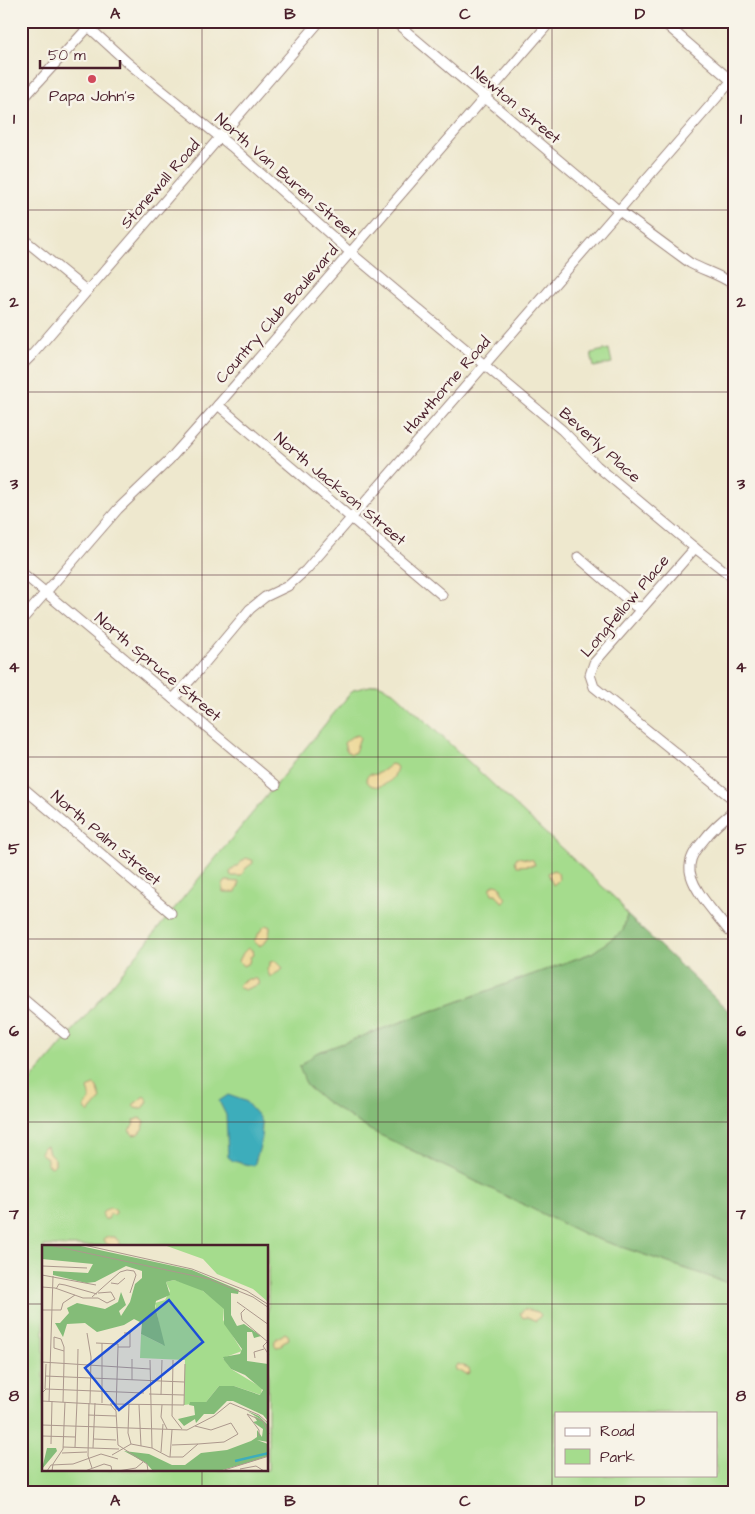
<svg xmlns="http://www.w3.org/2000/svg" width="755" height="1514" font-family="'Architects Daughter',sans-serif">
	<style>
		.green { fill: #a5dc8d; stroke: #787e5c; fill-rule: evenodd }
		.forest { fill: #84bc78; stroke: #676e52 }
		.sand { fill: #eeda9e; stroke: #9c7c64 }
		.water { fill: #3eadbb; stroke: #446673 }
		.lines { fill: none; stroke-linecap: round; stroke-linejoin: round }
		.street-casing { stroke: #9c847c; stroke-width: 11 }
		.street { stroke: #fff; stroke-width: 9 }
		.grid { fill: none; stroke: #4a1f2b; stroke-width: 1; stroke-opacity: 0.55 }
		.poi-dot { fill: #d1495b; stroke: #f7f3e8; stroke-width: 2 }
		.labels { text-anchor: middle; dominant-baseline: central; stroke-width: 5; stroke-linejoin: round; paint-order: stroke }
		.poi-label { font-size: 16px; fill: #4a1f2b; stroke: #f7f3e8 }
		.street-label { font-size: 16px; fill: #4a1f2b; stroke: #f7f3e8 }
		.inset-river { fill: none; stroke: #3eadbb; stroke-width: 2.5 }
		.inset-road { fill: none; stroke: #ac988d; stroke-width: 1 }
		.view { fill: #1d4ed8; fill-opacity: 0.15; stroke: #1d4ed8; stroke-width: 2.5 }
		.inset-edge { fill: none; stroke: #4a1f2b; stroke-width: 2.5 }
		.neatline { fill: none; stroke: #4a1f2b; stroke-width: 2 }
		.grid-label { font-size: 16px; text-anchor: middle; font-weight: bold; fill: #4a1f2b }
	</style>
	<rect width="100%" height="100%" fill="#f7f3e8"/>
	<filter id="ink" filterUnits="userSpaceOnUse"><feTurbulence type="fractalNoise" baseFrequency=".02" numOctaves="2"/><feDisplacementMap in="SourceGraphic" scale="10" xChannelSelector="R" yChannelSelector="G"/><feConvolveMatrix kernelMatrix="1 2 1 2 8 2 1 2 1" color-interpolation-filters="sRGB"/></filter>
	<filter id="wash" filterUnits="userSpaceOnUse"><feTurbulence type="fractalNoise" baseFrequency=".0096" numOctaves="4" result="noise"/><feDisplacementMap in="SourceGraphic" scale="20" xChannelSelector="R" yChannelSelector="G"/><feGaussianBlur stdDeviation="1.12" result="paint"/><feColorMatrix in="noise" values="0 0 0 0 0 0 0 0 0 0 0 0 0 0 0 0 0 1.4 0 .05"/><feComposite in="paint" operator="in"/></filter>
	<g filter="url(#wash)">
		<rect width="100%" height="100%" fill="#eee8ce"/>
		<g class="green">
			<path d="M609 349 612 363 594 367 591 353Z"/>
			<path d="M378 684 393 691 618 901 627 915 623 931 592 953 316 1053 307 1086 325 1101 370 1130 586 1235 734 1285V1493H21V1092L116 980 353 690ZM44 1246H268V1470H44ZM556 1413H716V1475H556Z"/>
		</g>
		<path class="forest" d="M627 915 734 1016V1285L586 1235 370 1130 325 1101 307 1086 299 1067 316 1053 592 953 623 931Z"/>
		<g class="sand">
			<path d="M358 735 360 737 355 752 351 754 346 750 344 743 351 737Z"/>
			<path d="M391 764 395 765 397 768C395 772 395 776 392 779 385 787 369 791 366 778 371 771 371 776 377 774 379 773 389 766 391 764Z"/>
			<path d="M517 857 533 860 535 865 517 866 515 861Z"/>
			<path d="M246 858 252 860 253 863 246 868 241 876H231L230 872Z"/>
			<path d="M554 870 558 873 559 880 553 885 548 873Z"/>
			<path d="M226 881 239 882V885L236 892H223V885Z"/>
			<path d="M495 884 499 885 501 887V891L506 899 504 902 501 901 496 894H492L491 891V887Z"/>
			<path d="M266 925 270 927C270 935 267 943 259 946L254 941 261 930Z"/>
			<path d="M248 948 252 950 253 955 250 957 249 963 243 966 239 961 243 953Z"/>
			<path d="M276 961 282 967 283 969 270 977 267 969 270 967V962Z"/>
			<path d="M248 979H257L259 984 244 990 238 986 240 983Z"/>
			<path d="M93 1085H95L97 1087 101 1099 89 1113C79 1104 91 1103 90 1096 90 1093 88 1091 88 1088Z"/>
			<path d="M144 1096 148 1101 146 1105 140 1109 135 1108 133 1105Z"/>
			<path d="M140 1118 145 1122 143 1128 138 1134 133 1135 129 1130 133 1126 134 1120Z"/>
			<path d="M47 1146 49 1153 55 1159V1164L52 1167 47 1165V1158L40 1153 43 1147Z"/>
			<path d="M109 1208 115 1209 116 1213 114 1215 110 1214 108 1219H104L102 1213Z"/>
			<path d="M106 1237H114L119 1241V1246C113 1247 105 1245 103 1239Z"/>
			<path d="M525 1309 538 1312 541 1315 536 1321 528 1317 523 1318 520 1313Z"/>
			<path d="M285 1333 288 1335 289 1339 283 1342 281 1346 277 1347 275 1346C273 1337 280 1338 285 1333Z"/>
			<path d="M458 1364 469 1368 470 1373 466 1374 462 1371H457L455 1367Z"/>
		</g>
		<path class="water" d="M228 1095 245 1101 258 1116 262 1124 261 1143 254 1166 233 1161 228 1157 226 1115 219 1101Z"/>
	</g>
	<g filter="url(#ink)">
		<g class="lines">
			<defs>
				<g id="street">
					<path d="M82 21 128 63 232 147 351 253 562 430 597 466 695 548 731 576 734 573"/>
					<path d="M394 21 618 210 690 263C704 271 721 275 734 285"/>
					<path d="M662 21 734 83"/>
					<path d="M21 101 94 21"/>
					<path d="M21 237 87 291"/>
					<path d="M21 366 32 355 320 21"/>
					<path d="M218 405 442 595"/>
					<path d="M695 548 594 663 590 675 594 687 734 800"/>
					<path d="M578 557 635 606 643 607"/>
					<path d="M21 572 276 785"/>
					<path d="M21 621 118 509 169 460 218 405 551 21"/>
					<path d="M173 699 193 677 250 609 265 597 288 586 306 570 734 78"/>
					<path d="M21 786 171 913"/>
					<path d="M734 811C722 820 712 829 703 841 697 848 691 855 690 865 687 885 717 915 729 931L734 934"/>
					<path d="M21 997 65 1034"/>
				</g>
			</defs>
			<use href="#street" class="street-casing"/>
			<use href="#street" class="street"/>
		</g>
	</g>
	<path class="grid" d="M202 21V1246M378 21V1493M552 21V1493M21 210H734M21 392H734M21 575H734M21 757H734M21 939H734M21 1122H734M21 1304H44M268 1304H734M202 1470V1493"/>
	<circle class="poi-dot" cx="92" cy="79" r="5"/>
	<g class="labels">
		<g class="poi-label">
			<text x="92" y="96">Papa John's</text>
		</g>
		<g class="street-label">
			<text transform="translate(516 105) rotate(40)">Newton Street</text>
			<text transform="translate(286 176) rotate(41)">North Van Buren Street</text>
			<text transform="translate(160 184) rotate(-49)">Stonewall Road</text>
			<text transform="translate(277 314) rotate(-49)">Country Club Boulevard</text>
			<text transform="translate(447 385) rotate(-49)">Hawthorne Road</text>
			<text transform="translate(600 445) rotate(42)">Beverly Place</text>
			<text transform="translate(340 489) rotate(40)">North Jackson Street</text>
			<text transform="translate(625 606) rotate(-50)">Longfellow Place</text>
			<text transform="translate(158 667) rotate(40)">North Spruce Street</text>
			<text transform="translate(106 838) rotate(40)">North Palm Street</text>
		</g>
	</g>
	<g transform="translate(42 1245)">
		<rect width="226" height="226" fill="#eee8ce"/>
		<path d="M122 0H226V57L211 44 175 29 161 14ZM132 35 156 42 182 63 181 75 200 106 181 113 189 124 220 143 219 150 192 141H177L164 157 142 160 143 115 98 113 99 89 121 100 113 58 123 55 128 46 124 37Z" fill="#a5dc8d"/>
		<path d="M0 0H34L150 25 197 45 196 49 189 48V70L195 81 202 79 219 91 212 93 210 87H205V116L226 119V176L221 170 191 156H185L172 169H162L154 178 153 174 142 181 136 174 153 170 152 161 147 160 148 157H164L177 141H192L218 150 221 145 203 130 189 124 182 115 181 112 198 109 200 104 182 79V64L161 46 132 35 124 37 128 50 114 56 113 61 123 101 99 89 100 78 92 74 82 80 55 87 43 78 25 79 21 92 13 78H18L27 68 25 63 35 58 63 64 76 57 79 47 84 60 77 66 79 71 88 57 93 39 100 33V26L84 21 53 37 44 38 11 30V26L46 28 51 19 0 14ZM205 166 217 171 226 180V197L215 195 226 199V211L205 218 177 226H111L104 218 82 206 107 209 130 220H143L159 208 185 205 209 196 215 192V185L220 192 221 184 211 177 215 176 212 171 220 175ZM5 203H14L15 206 0 224Z" fill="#84bc78"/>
		<path class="inset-river" d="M193 216 227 208"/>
		<path class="inset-road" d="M7 0 167 34 211 52 227 63M42 0 150 24 205 46 227 60M0 21 45 23M0 30 54 40M69 38 76 39 83 33M0 42 13 43 41 53H56L65 58 73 54 69 47 56 48M14 44 17 39 23 40 55 49M50 52 78 27 85 25 92 26 94 30 88 48M195 57 227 80M203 64 199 68 200 75 227 98M0 65H19L21 58 33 50M45 88 49 112 48 158M225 97 221 101 227 110M54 98 76 99V102M60 98V158M76 102H88V88H82M213 113 212 107 222 104M108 115 110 203M131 115 130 171 140 184M0 117 108 124M3 131 142 137M90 135V114M3 144 4 119M0 148 4 144 102 148M107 149 142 150M119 150 120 115M0 156 69 160 74 166 76 200 105 219 106 226M7 156 11 31M21 157 22 118V102L19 94 12 92V103L22 106M35 157 36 104M47 158 46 211 50 223M68 159 142 160M87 159 86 188 89 199M97 160 99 201M120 160 119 172 125 184M142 160 143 119M74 165 76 102M46 170 74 171M0 180 145 185 172 171 188 158 217 170 227 179M0 191 33 192M217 191V185L205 169 221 176 227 189M52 194 74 195M9 199 10 156M130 200 156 199M21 202 77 204M33 202 35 157M51 203 53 158M119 207 121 179M20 208 45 207M70 210 89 199 110 203 127 212H141L156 199 182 197 196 189 189 178 169 185 153 181M128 212 130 185M198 224 214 221 222 226M5 226 9 220 31 219 59 209 76 214M10 226 11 219 21 204 23 157M43 226 62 219 69 221 70 226M76 226 94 223 101 217M179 226 227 211"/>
		<path class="view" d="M127 55 161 97 77 165 43 123Z"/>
		<rect width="226" height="226" class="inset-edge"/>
	</g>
	<rect width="755" height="1514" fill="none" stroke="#f7f3e8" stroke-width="55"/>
	<rect x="555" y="1412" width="162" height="65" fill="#f7f3e8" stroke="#b29e9c"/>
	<rect x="565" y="1428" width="25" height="8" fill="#ffffff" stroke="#b29e9c"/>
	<text x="600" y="1436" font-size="15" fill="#4a1f2b">Road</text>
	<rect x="565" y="1449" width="25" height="15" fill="#a5dc8d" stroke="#b29e9c"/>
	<text x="600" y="1462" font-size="15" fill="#4a1f2b">Park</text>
	<path d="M40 60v8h80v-8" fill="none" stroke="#4a1f2b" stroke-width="2.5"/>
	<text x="48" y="60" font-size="15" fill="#4a1f2b" stroke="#f7f3e8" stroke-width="4" paint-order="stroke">50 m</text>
	<rect x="28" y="28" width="700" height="1458" class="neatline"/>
	<g class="grid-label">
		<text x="115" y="19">A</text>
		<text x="290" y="19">B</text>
		<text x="465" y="19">C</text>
		<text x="640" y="19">D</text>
		<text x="14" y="124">1</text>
		<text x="741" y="124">1</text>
		<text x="14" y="307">2</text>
		<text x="741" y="307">2</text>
		<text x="14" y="489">3</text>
		<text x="741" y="489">3</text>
		<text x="14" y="672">4</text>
		<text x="741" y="672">4</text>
		<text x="14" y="854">5</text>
		<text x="741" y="854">5</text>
		<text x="14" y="1036">6</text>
		<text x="741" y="1036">6</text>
		<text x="14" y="1219">7</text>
		<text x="741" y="1219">7</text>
		<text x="14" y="1401">8</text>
		<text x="741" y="1401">8</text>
		<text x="115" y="1506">A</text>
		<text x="290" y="1506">B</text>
		<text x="465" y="1506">C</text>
		<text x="640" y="1506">D</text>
	</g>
</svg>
